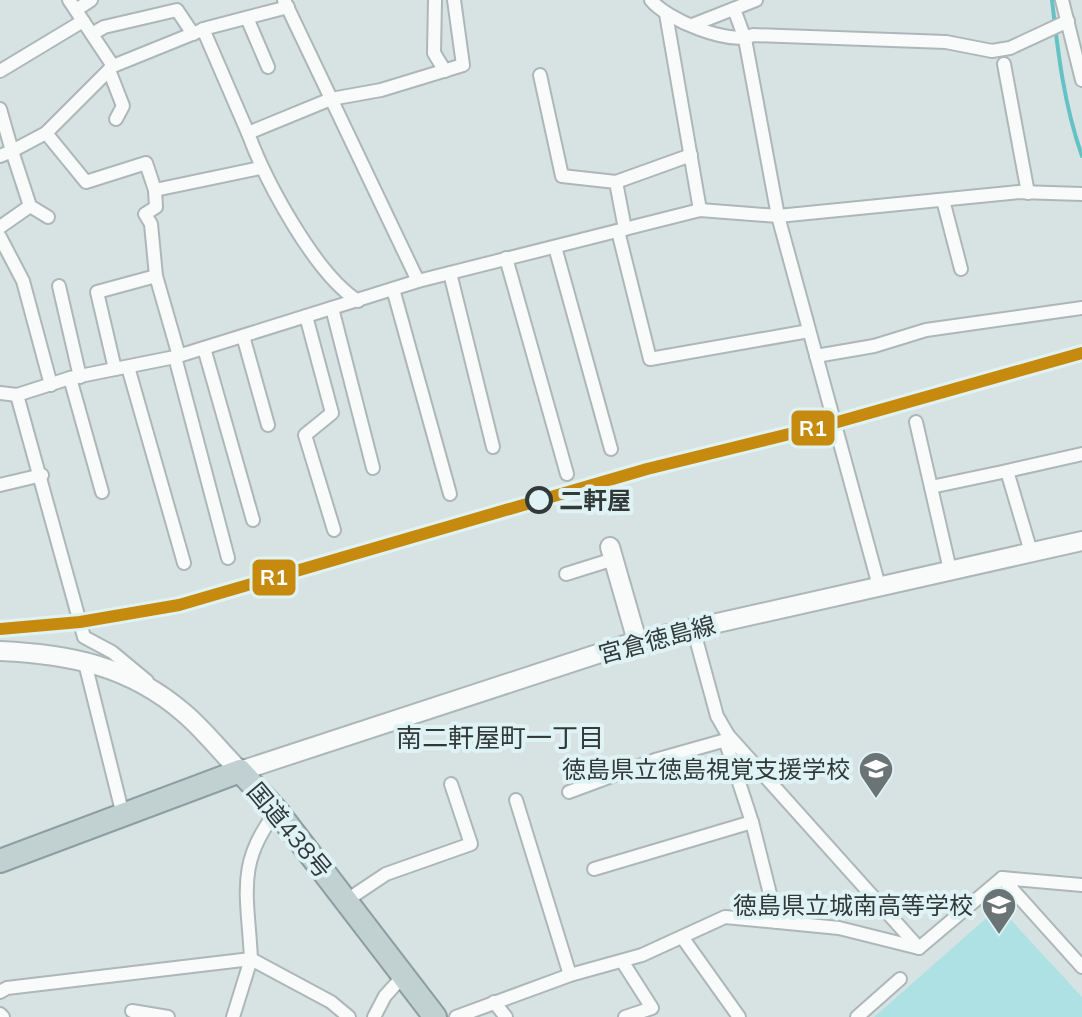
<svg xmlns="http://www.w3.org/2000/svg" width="1082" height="1017" font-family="Mulish,'Noto Sans JP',sans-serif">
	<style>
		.green { fill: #aee1e3 }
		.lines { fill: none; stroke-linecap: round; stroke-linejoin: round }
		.stream { stroke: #64c2c5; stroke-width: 4 }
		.street-casing { stroke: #aeb7b7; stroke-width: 16 }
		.secondary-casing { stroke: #aeb7b7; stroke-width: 22 }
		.highway-casing { stroke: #8b9f9f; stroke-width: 26 }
		.street { stroke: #f9fbfb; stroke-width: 12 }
		.secondary { stroke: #f9fbfb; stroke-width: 18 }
		.highway { stroke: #c1d0d1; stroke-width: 22 }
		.rail-1-casing { stroke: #e0f3f4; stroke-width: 18 }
		.rail-1 { stroke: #c68b0e; stroke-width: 12 }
		.stop-dot { fill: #e0f3f4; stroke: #313939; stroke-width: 4 }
		.labels { text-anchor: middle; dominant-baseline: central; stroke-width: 8; stroke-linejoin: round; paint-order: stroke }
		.stop-label { font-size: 24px; font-weight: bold; fill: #313939; stroke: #e0f3f4; text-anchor: start }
		.street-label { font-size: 24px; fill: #313939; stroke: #e0f3f4 }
		.poi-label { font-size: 24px; fill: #313939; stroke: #e0f3f4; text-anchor: end }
		.neighbourhood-label { font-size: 26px; fill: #313939; stroke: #e0f3f4 }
		.line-badge { stroke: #e0f3f4; stroke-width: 3 }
		.badge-label { font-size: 22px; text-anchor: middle; font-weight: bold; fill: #fff }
	</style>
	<rect width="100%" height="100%" fill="#d7e2e2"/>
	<path class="green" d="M999 907 1082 997V1017H874Z"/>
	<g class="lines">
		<path class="stream" d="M1052 0C1058 53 1064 105 1082 156"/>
		<defs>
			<g id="street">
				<path d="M69 0 113 66 207 28 288 7"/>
				<path d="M284 0 418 281 700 210 778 216 1019 192 1082 194"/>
				<path d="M435 0 434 53 445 71"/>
				<path d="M651 0C666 19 729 46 753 35L946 42 992 51 1010 48 1068 21"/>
				<path d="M1062 0 1082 80"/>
				<path d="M734 9 745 39 778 216 879 586"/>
				<path d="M76 10 91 0"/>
				<path d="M666 14 700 210"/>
				<path d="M247 18 268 67"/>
				<path d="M695 24 756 0"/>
				<path d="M203 29 248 133"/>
				<path d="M92 34 104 27 177 10 193 34"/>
				<path d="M1004 64 1028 193"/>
				<path d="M109 70 123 106 116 119"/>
				<path d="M0 71 83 21"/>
				<path d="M540 75 562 176 616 182 625 229"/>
				<path d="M0 109 12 151 0 156"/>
				<path d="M46 133 86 182 146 163 155 190"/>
				<path d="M616 182 691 155"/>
				<path d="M943 200 961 269"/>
				<path d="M48 217 30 206 12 151 46 133 113 66"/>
				<path d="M0 227 30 206"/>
				<path d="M618 231 650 359 809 331"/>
				<path d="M0 237 23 281 51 385"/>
				<path d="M555 247 611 449"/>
				<path d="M506 258 567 474"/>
				<path d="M450 273 493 447"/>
				<path d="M156 276 151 224 145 214 156 207 155 190 260 168"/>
				<path d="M59 286 80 377"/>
				<path d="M393 289 450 494"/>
				<path d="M358 301C315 274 265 180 248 133L331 99 381 90 463 65 454 0"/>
				<path d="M332 308 373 468"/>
				<path d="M306 316 332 413 305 435 334 530"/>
				<path d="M243 336 268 425"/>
				<path d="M204 348 253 520"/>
				<path d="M816 356 874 346 926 330 1082 308"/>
				<path d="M175 357 228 558"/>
				<path d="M128 367 184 563"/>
				<path d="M115 369 97 292 156 276 179 356"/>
				<path d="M70 378 102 492"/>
				<path d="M0 393 17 395 70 378 175 357 418 281"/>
				<path d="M17 395 84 637 112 652 147 681"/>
				<path d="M916 422 950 570"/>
				<path d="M1007 471 1082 454"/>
				<path d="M0 485 42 475"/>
				<path d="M931 487 1007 471 1031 552"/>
				<path d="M566 574 614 559"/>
				<path d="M693 628 717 716 728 735 919 948"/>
				<path d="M84 659 123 815"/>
				<path d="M728 735 727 746 752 822 777 922"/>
				<path d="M569 792 655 760 726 740"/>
				<path d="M516 800 570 975"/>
				<path d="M277 811C235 863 248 896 251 959L331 1002 349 1017"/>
				<path d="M594 869 752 822"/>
				<path d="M1082 885 1002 878 1082 967"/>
				<path d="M347 900 386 874 471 844 451 784"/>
				<path d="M682 937 739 1017"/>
				<path d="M622 961 652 1008 625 1017"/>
				<path d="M0 992 7 988 251 959 233 1017"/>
				<path d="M494 1002 506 1017"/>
				<path d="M132 1011 168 1017"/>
				<path d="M0 1014 3 1017"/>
				<path d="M374 1017 385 996 404 975"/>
				<path d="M456 1017 570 975 642 955 725 917 839 928 919 948 1002 878"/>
				<path d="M857 1017 900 979"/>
			</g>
			<g id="secondary">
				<path d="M610 547 637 641"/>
				<path d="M0 651C69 654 130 666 184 713 204 730 221 752 240 771L637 641 1082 541"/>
			</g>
			<path id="highway" d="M0 861 240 771 277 811 435 1017"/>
		</defs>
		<use href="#street" class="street-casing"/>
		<use href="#secondary" class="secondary-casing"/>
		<use href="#highway" class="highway-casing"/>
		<use href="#street" class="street"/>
		<use href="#secondary" class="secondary"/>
		<use href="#highway" class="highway"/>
		<defs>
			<path id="rail-1" d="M0 629 80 622 179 605 647 469 834 423 1082 353"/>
		</defs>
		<use href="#rail-1" class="rail-1-casing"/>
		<use href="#rail-1" class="rail-1"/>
	</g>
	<defs>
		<symbol id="school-pin" viewBox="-11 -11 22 30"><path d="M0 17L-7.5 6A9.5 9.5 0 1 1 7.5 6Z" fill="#6b7474" stroke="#e0f3f4"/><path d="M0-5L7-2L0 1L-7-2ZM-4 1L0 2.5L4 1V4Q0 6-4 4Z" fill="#fff"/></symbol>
	</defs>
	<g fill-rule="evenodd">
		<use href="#school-pin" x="856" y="749" width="40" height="54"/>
		<use href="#school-pin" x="979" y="885" width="40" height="54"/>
	</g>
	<circle class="stop-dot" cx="539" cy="500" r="12"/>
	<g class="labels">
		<g class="stop-label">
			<text x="559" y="500">二軒屋</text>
		</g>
		<g class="street-label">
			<text transform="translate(657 639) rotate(-15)">宮倉徳島線</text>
			<text transform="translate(290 830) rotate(50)">国道438号</text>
		</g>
		<g class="poi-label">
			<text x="850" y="769">徳島県立徳島視覚支援学校</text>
			<text x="973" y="905">徳島県立城南高等学校</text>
		</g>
		<g class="neighbourhood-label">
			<text x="500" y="737">南二軒屋町一丁目</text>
		</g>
	</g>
	<g class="line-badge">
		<rect x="790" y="409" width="46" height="38" rx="8" fill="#c68b0e"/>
		<rect x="251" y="558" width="46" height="39" rx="8" fill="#c68b0e"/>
	</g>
	<g class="badge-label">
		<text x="813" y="436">R1</text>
		<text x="274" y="585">R1</text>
	</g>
</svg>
